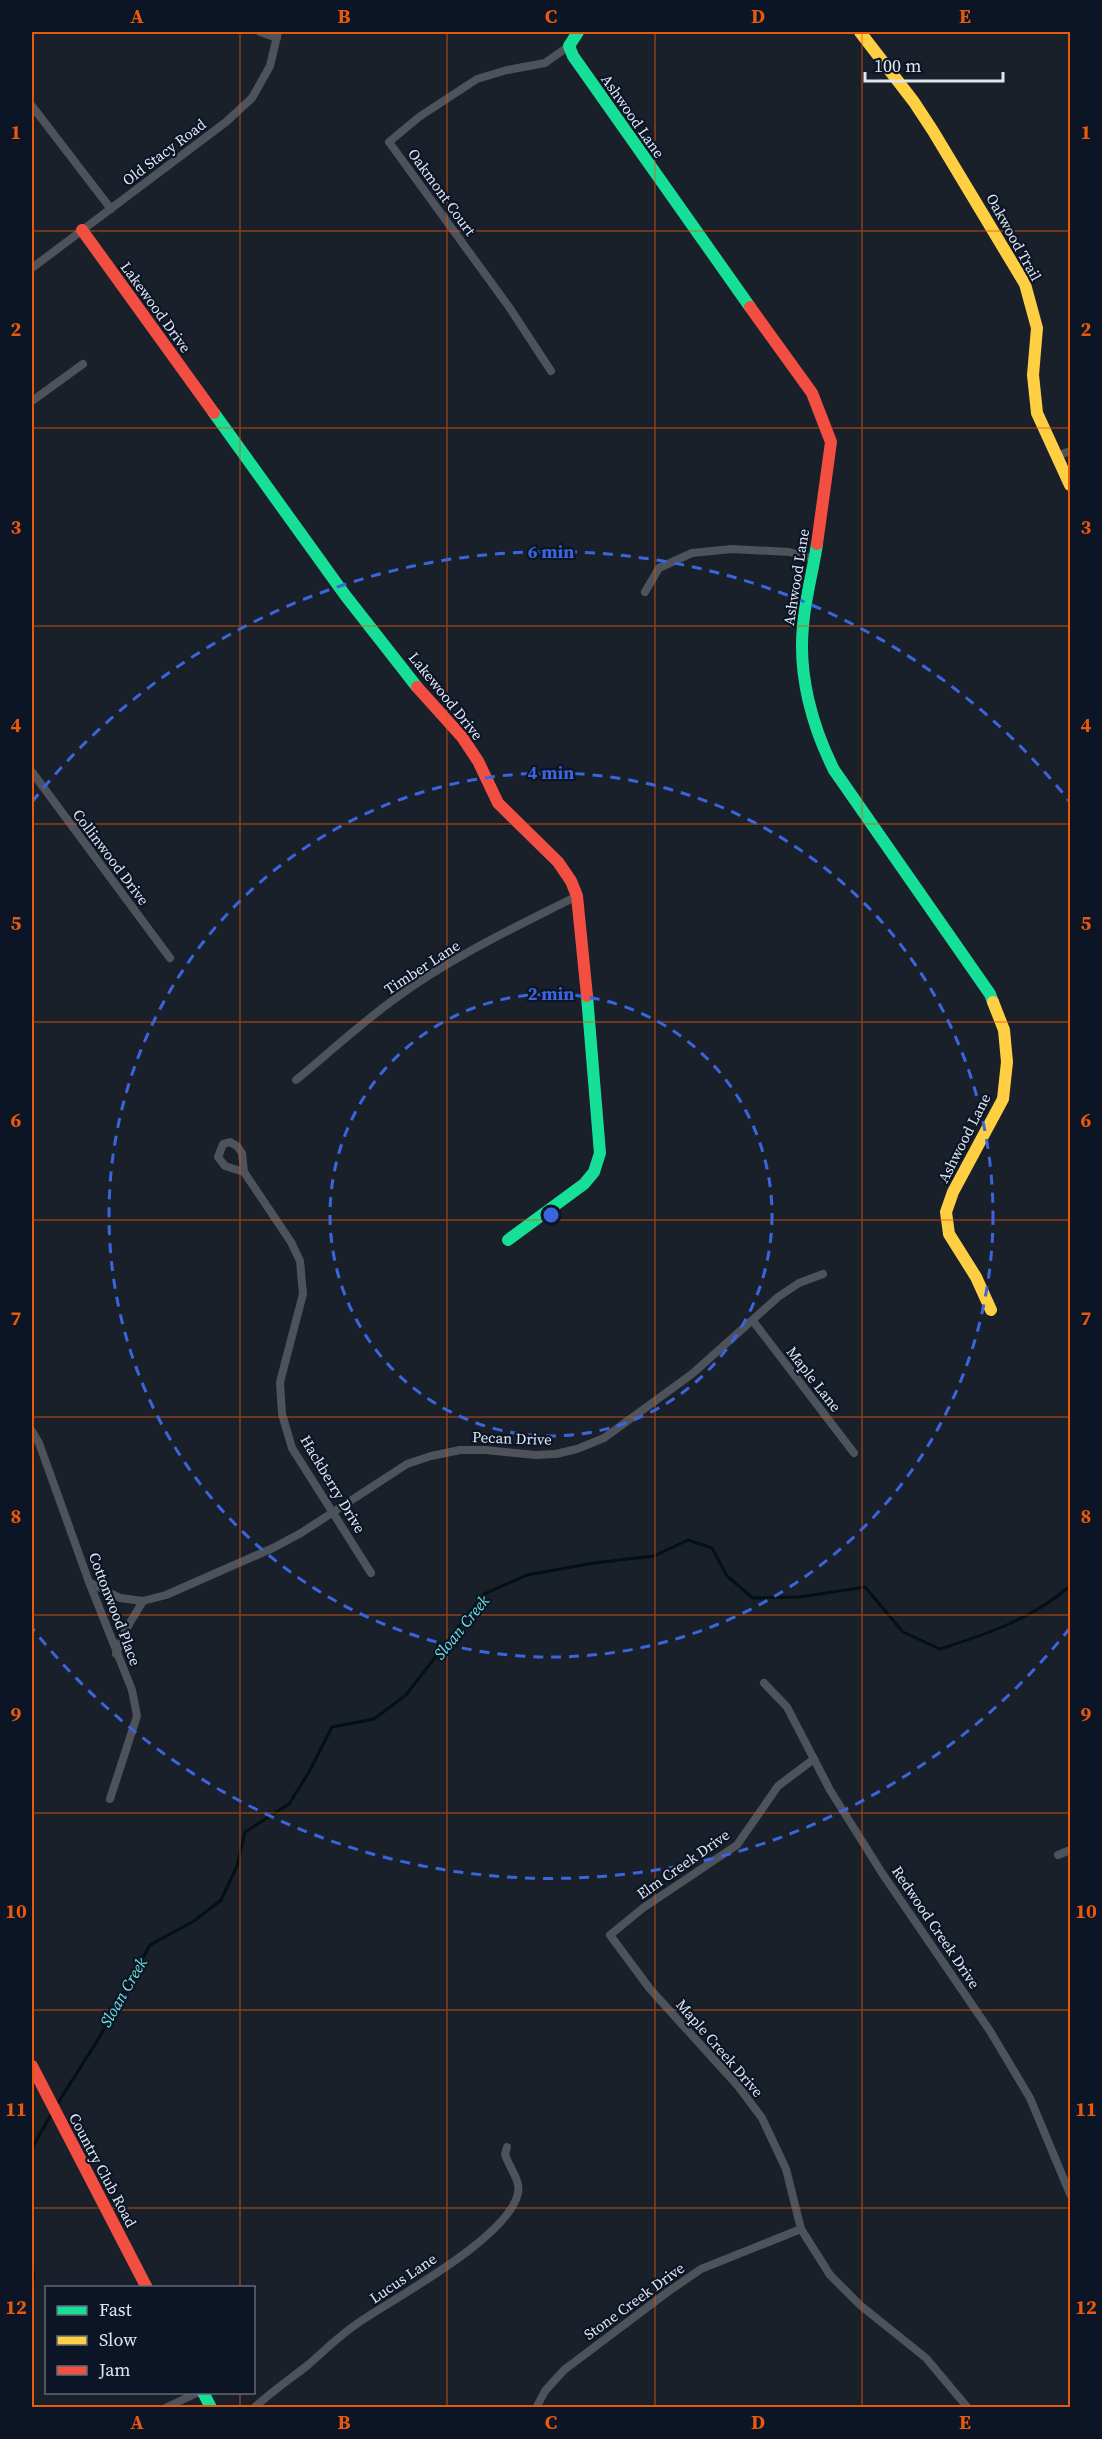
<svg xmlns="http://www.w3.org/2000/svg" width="1102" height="2439" font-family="'Source Serif 4',serif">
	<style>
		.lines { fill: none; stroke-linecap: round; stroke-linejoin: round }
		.stream { stroke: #021111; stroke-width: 3 }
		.street { stroke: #4e535b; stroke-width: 8 }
		.fast { stroke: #16e098; stroke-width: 12 }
		.slow { stroke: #ffcf43; stroke-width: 12 }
		.jam { stroke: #f24e42; stroke-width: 12 }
		.grid { fill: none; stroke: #e8590c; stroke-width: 1.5; stroke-opacity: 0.55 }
		.ring { fill: none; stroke: #3a65dc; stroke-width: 3; stroke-dasharray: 10 8 }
		.labels { text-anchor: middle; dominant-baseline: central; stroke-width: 4.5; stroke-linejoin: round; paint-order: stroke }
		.street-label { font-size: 15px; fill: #dfe6f2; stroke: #0c1526 }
		.water-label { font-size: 16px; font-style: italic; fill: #71e6e0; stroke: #0c1526 }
		.centre { fill: #3a65dc; stroke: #0c1526; stroke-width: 3 }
		.ring-label { font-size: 18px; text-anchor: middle; font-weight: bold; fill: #3a65dc; stroke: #0c1526; stroke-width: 4.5; stroke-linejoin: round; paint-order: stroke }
		.neatline { fill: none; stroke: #e8590c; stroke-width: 2 }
		.grid-label { font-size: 20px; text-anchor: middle; font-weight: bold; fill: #e8590c }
	</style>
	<rect width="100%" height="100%" fill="#1a202a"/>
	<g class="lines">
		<g class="stream">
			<path d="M56 2106 99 2038 150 1945 194 1921 221 1900 237 1866 245 1832 289 1804 309 1772 332 1727 374 1719 406 1695 484 1594 527 1575 594 1563 654 1556 688 1540 712 1548 727 1576 753 1598 800 1597 865 1587 903 1632 940 1649C987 1634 1032 1619 1070 1586"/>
			<path d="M32 2148 53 2111"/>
			<path d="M32 2270 34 2273 32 2287"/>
		</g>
		<g class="street">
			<path d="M260 32 277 38"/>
			<path d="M32 106 111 209"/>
			<path d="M32 268 226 122 252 98 270 66 278 32"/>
			<path d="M551 371 509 307 389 142 419 117 477 79 507 70 545 63 569 46"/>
			<path d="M32 401 83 364"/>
			<path d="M1057 456 1070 451"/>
			<path d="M645 592 659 568 692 553 732 549 789 552 815 559"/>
			<path d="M32 772 170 958"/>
			<path d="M296 1080C329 1053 361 1023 396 998 451 957 516 927 577 896"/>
			<path d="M244 1172 225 1166 218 1157 223 1144 230 1142 237 1146 242 1153 244 1172 291 1242 300 1261 303 1294 280 1382 282 1414 292 1448 371 1573"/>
			<path d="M753 1321 854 1453"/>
			<path d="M32 1431 39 1443 89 1582 132 1690 137 1716 110 1799"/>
			<path d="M89 1582 120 1598 143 1601 166 1595 273 1548 301 1533 407 1464 431 1456 460 1450H486L535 1455 556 1454 577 1449 604 1438 692 1374 778 1297 799 1283 823 1274"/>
			<path d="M116 1654 125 1631 143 1601"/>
			<path d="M764 1683 787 1707 830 1790 882 1873 990 2031 1030 2098 1070 2194"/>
			<path d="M814 1759 778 1786 737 1845 643 1908 610 1935 650 1989 738 2086 762 2118 786 2169 801 2229 830 2275 860 2305 926 2358 968 2408"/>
			<path d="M1058 1855 1070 1850"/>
			<path d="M165 2408 199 2392"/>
			<path d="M254 2408C271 2392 290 2379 308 2365 325 2350 341 2334 361 2321 398 2296 509 2237 518 2193 521 2180 508 2166 505 2154L507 2147"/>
			<path d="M536 2408 545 2391 564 2370 669 2291 701 2269 801 2229"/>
		</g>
		<g class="fast">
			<path d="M578 32 569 46 573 56 750 307"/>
			<path d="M214 413 345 595 417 687"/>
			<path d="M817 544C813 571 805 599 803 626 798 675 812 726 834 770L990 994 993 1002"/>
			<path d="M508 1240 584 1184 594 1172 600 1153 587 996"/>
			<path d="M203 2392 211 2408"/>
		</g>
		<g class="slow">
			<path d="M860 32 914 102 933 131 1025 284 1037 328 1033 375 1037 413 1070 485"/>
			<path d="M991 1310 976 1277 949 1234 946 1212 953 1192 1003 1099 1007 1062 1004 1030 993 1002"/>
		</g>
		<g class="jam">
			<path d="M82 230 214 413"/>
			<path d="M750 307 812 393 831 442 817 544"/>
			<path d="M417 687 462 737 478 761 498 803 558 862 571 881 577 896 587 996"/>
			<path d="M32 2066 147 2288"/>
		</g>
	</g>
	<path class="grid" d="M240 32V2288M447 32V2408M655 32V2408M862 32V2408M32 231H1070M32 428H1070M32 626H1070M32 824H1070M32 1022H1070M32 1220H1070M32 1417H1070M32 1615H1070M32 1813H1070M32 2010H1070M32 2208H1070M240 2392V2408"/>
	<g class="ring">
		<circle cx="551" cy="1215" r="221"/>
		<circle cx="551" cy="1215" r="442"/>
		<path d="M1070 1628A663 663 0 0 1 32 1628M32 802A663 663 0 0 1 1070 802"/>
	</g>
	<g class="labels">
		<g class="street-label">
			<text transform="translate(633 116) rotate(55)">Ashwood Lane</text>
			<text transform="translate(164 152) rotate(-37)">Old Stacy Road</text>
			<text transform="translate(442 192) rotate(54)">Oakmont Court</text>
			<text transform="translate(1014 237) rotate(61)">Oakwood Trail</text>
			<text transform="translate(156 307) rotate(54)">Lakewood Drive</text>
			<text transform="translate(796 577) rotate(-81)">Ashwood Lane</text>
			<text transform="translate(446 696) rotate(51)">Lakewood Drive</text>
			<text transform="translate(111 857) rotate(53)">Collinwood Drive</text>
			<text transform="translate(422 967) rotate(-33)">Timber Lane</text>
			<text transform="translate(964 1138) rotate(-63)">Ashwood Lane</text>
			<text transform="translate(814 1379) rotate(52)">Maple Lane</text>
			<text transform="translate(512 1438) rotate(2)">Pecan Drive</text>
			<text transform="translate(333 1484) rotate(59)">Hackberry Drive</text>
			<text transform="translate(115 1609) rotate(69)">Cottonwood Place</text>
			<text transform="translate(683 1864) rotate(-35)">Elm Creek Drive</text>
			<text transform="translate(936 1927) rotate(56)">Redwood Creek Drive</text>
			<text transform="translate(720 2048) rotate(49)">Maple Creek Drive</text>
			<text transform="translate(103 2170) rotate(62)">Country Club Road</text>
			<text transform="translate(403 2278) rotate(-34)">Lucus Lane</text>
			<text transform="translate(634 2301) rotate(-36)">Stone Creek Drive</text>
		</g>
		<g class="water-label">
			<text transform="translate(461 1627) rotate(-51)">Sloan Creek</text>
			<text transform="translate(123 1992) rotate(-60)">Sloan Creek</text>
		</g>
	</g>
	<circle cx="551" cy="1215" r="9" class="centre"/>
	<g class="ring-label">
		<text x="551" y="558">6 min</text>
		<text x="551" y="779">4 min</text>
		<text x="551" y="1000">2 min</text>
	</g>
	<rect width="1102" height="2439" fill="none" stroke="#0c1526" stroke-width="66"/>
	<rect x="45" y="2286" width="210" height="108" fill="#0c1526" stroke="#606978" stroke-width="1.5"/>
	<rect x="57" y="2306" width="30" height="9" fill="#16e098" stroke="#606978" stroke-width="1.5"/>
	<text x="99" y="2316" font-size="18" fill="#dfe6f2">Fast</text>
	<rect x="57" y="2336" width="30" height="9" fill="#ffcf43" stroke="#606978" stroke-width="1.5"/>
	<text x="99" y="2346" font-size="18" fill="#dfe6f2">Slow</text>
	<rect x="57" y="2366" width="30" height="9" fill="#f24e42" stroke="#606978" stroke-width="1.5"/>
	<text x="99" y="2376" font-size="18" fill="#dfe6f2">Jam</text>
	<path d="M865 72v9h138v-9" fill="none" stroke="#dfe6f2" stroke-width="3"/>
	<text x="874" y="72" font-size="18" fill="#dfe6f2" stroke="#0c1526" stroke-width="4.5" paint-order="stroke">100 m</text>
	<rect x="33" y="33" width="1036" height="2373" class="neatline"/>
	<g class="grid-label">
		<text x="137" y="23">A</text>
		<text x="344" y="23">B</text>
		<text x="551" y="23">C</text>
		<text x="758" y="23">D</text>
		<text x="965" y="23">E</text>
		<text x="16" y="139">1</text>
		<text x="1086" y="139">1</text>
		<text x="16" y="336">2</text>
		<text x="1086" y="336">2</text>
		<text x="16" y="534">3</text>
		<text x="1086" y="534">3</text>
		<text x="16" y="732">4</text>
		<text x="1086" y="732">4</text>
		<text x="16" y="930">5</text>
		<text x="1086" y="930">5</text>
		<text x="16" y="1127">6</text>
		<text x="1086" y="1127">6</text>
		<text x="16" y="1325">7</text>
		<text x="1086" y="1325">7</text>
		<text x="16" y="1523">8</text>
		<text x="1086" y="1523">8</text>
		<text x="16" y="1721">9</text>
		<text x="1086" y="1721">9</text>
		<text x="16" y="1918">10</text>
		<text x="1086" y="1918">10</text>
		<text x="16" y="2116">11</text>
		<text x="1086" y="2116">11</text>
		<text x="16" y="2314">12</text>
		<text x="1086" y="2314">12</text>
		<text x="137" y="2429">A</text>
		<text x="344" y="2429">B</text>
		<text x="551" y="2429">C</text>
		<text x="758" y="2429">D</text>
		<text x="965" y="2429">E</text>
	</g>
</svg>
